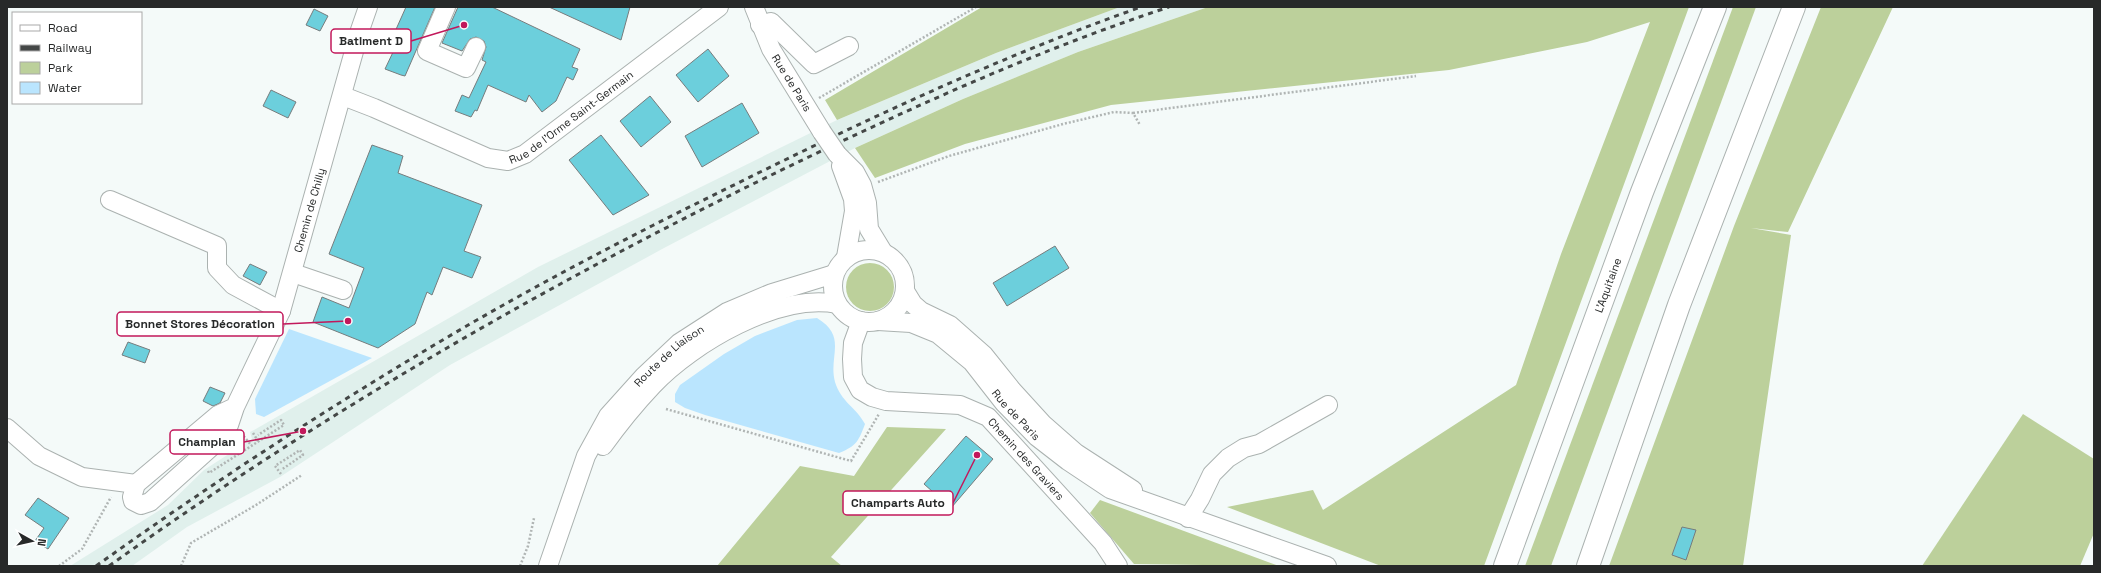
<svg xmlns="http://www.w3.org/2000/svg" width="2101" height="573" font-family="'Space Grotesk',sans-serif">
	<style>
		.built { fill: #e0f0ec }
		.green { fill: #bcd09b }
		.water { fill: #bae5fe }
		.building { fill: #6ccfdc; stroke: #767c7d }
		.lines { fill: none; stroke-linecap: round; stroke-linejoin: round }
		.minor-casing { stroke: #abb2b0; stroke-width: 20 }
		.highway-casing { stroke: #abb2b0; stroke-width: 24 }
		.path { stroke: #b0b5b4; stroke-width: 2.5; stroke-dasharray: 2 2; stroke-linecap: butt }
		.minor { stroke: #fff; stroke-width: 18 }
		.highway { stroke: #fff; stroke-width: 22 }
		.rail { stroke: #444746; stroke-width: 3; stroke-dasharray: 5 5; stroke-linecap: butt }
		.minor-bridge-casing { stroke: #abb2b0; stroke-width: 20; stroke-linecap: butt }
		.minor-bridge { stroke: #fff; stroke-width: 18 }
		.labels { text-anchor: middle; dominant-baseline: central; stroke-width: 3.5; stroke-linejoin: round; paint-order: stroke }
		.street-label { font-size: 11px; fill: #272929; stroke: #fff }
		.leader { fill: none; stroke: #c2185b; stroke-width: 1.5 }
		.callout-dot { fill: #c2185b; stroke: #fff; stroke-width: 1.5 }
		.callout { fill: #fff; stroke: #c2185b; stroke-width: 1.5 }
		.callout-label { font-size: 12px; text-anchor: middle; font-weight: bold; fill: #272929 }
	</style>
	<rect width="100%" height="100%" fill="#f4faf9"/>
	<path class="built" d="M1120 7H1208L1078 52 963 99 855 148 664 248 450 365 280 477 187 527 132 566H70L168 505 204 470 252 439 250 432 254 430 538 267 837 120 996 53Z"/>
	<g class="green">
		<path d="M982 7H1120L996 53 837 120 825 100Z"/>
		<path d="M1208 7H1689L1484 566H1381L1227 507 1313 490 1323 510 1516 385 1561 254 1650 22 1587 42 1449 70 1111 105 965 144 875 178 855 148 963 99 1078 52Z"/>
		<path d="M1733 7H1756L1551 566H1525Z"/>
		<path d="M1821 7H1893L1788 232 1751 228 1791 235 1743 566H1609L1734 226Z"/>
		<circle cx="870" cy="287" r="24"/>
		<path d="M2023 414 2094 459V533L2080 566H1922Z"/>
		<path d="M887 427 946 429 831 557 842 566H717L800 466 854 476Z"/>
		<path d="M1100 500 1279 566 1134 564 1090 513Z"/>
	</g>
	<g class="water">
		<path d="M817 318C848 337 828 356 835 382 841 402 856 407 865 424 859 440 857 446 839 453L705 415 685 408 675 402V394L680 385 724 354 755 336 797 320Z"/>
		<path d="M289 329 372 358 264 417 256 414 255 399Z"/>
	</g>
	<g class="building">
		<path d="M406 7H435L405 76 401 75 385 69 395 48 389 45Z"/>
		<path d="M458 7H492L580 49 572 67 578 69 573 80 567 77 556 101 542 112 529 95 526 102 488 85 477 111 475 110 471 117 455 111 462 95 469 98 486 62 482 60 486 47 484 41 476 37 470 39 462 51 442 43Z"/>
		<path d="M549 7H630L621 40Z"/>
		<path d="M314 9 328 16 320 31 306 25Z"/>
		<path d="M708 49 729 76 698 102 676 75Z"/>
		<path d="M271 90 296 102 288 118 263 106Z"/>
		<path d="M650 96 671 122 641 147 620 121Z"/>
		<path d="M742 103 759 133 702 167 685 136Z"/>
		<path d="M601 135 649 195 613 215 569 160Z"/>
		<path d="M372 145 403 156 398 173 482 205 464 251 481 257 472 278 443 267 432 295 427 292 415 324 378 348 313 322 322 297 349 308 364 268 329 254Z"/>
		<path d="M1055 246 1069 268 1007 306 993 283Z"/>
		<path d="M250 264 267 272 260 285 243 276Z"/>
		<path d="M128 342 150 350 145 363 122 355Z"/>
		<path d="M210 387 225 393 220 403 213 406 203 401Z"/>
		<path d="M966 436 993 459 951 508 924 484Z"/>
		<path d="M38 498 69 518 48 549 35 541 44 528 25 515Z"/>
		<path d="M1682 527 1696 530 1686 560 1672 555Z"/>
	</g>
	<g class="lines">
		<defs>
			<g id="minor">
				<path d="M446 7 427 51 466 68 476 47"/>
				<path id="s1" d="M754 7 771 49 822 132"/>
				<path d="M760 25 771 22 814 64 849 46"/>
				<path id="s2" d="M343 96 374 108 488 158 508 161 525 154 719 7"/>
				<path d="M837 154 855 172 862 185 867 203 869 229 883 252"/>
				<path d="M841 166 853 199 854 211 846 257"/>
				<path d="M110 200 217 246V268L233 285 281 311"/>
				<circle cx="869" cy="286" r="36"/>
				<path d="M293 273 343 290"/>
				<path d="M905 291 913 304 921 311 950 325 984 355 1012 390 1043 424 1076 453 1133 490"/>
				<path id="s3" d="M861 321 853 343 852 359 853 377 860 390 872 397 886 401 960 405 988 417 1103 543 1118 566"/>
				<path id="s4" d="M878 321 911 323 938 334 972 362 1004 403 1037 437 1068 461 1110 489 1327 566"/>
				<path id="s5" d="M235 407 218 415 136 484 132 497 133 501 141 505 150 502 219 440 229 425 235 407 281 311 360 30 368 7"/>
				<path d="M7 428 39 456 82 477 136 484"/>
				<path d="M603 446C618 425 635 404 653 385 693 343 778 293 837 304"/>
				<path d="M1188 518 1200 499 1212 474 1228 458 1244 448 1259 444 1328 405"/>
				<path id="s6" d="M548 566 586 456 608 416 644 376 679 343 727 312 772 293 834 274"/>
			</g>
			<g id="highway">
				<path id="s7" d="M1505 566 1642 192 1715 7"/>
				<path d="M1588 566 1679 305 1794 7"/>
			</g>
		</defs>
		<use href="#minor" class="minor-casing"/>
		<use href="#highway" class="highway-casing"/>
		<g class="path">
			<path d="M819 98 976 7"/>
			<path d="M1133 113 1416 76"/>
			<path d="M878 182 949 156 1063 124 1114 112 1133 113 1140 125"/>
			<path d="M666 409 851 461 879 414"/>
			<path d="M241 433 251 445"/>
			<path d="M253 433 258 441"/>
			<path d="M208 471 209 473 284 425 281 420 258 435"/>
			<path d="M281 474 275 466 300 450 303 455 281 470"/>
			<path d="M59 566 82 549 111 497"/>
			<path d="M181 566 191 543 256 505 302 475"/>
			<path d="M520 566 528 546 534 518"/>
		</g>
		<use href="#minor" class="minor"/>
		<use href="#highway" class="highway"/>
		<g class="rail">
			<path d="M96 566C208 486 323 411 441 341 537 284 636 233 736 184 869 118 1002 56 1141 7"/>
			<path d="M109 566C316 418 535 291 763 179 895 115 1029 53 1169 7"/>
		</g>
		<defs>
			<path id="minor-bridge" d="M822 132 837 154"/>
		</defs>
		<use href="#minor-bridge" class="minor-bridge-casing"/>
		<use href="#minor-bridge" class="minor-bridge"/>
	</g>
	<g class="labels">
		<g class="street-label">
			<text stroke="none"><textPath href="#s1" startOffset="85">Rue de Paris</textPath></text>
			<text stroke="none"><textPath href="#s2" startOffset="255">Rue de l'Orme Saint-Germain</textPath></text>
			<text stroke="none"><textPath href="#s5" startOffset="503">Chemin de Chilly</textPath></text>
			<text stroke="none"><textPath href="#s7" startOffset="299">L'Aquitaine</textPath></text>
			<text stroke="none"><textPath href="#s6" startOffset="248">Route de Liaison</textPath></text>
			<text stroke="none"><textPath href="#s4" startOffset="175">Rue de Paris</textPath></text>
			<text stroke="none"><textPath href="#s3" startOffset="262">Chemin des Graviers</textPath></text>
		</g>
	</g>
	<path class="leader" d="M464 25L411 41M348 321L283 324M303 431L244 442M977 455L953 503"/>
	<g class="callout-dot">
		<circle cx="464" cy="25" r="4"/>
		<circle cx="348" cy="321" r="4"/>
		<circle cx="303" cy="431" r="4"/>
		<circle cx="977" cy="455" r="4"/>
	</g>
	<g class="callout">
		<rect x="331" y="29" width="80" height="24" rx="4"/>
		<rect x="117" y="312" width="166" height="24" rx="4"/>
		<rect x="170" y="430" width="74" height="24" rx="4"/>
		<rect x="843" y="491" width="110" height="24" rx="4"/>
	</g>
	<g class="callout-label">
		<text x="371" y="45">Batiment D</text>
		<text x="200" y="328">Bonnet Stores Décoration</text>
		<text x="207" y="446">Champlan</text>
		<text x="898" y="507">Champarts Auto</text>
	</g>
	<rect width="2101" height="573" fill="none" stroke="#272929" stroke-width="16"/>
	<rect x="12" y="12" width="130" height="92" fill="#ffffff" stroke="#a9a9a9"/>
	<rect x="20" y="25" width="20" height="6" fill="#ffffff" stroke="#a9a9a9"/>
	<text x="48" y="32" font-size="12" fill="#272929">Road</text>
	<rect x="20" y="45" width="20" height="6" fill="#444746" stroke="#a9a9a9"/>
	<text x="48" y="52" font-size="12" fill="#272929">Railway</text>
	<rect x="20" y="62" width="20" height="12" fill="#bcd09b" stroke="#a9a9a9"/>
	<text x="48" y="72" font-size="12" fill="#272929">Park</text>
	<rect x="20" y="82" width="20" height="12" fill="#bae5fe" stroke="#a9a9a9"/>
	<text x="48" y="92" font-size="12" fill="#272929">Water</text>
	<g transform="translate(32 541) rotate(98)" stroke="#ffffff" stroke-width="3" paint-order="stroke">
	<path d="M0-3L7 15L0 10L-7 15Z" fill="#272929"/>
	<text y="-6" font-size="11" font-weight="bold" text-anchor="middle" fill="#272929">N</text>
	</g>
</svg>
